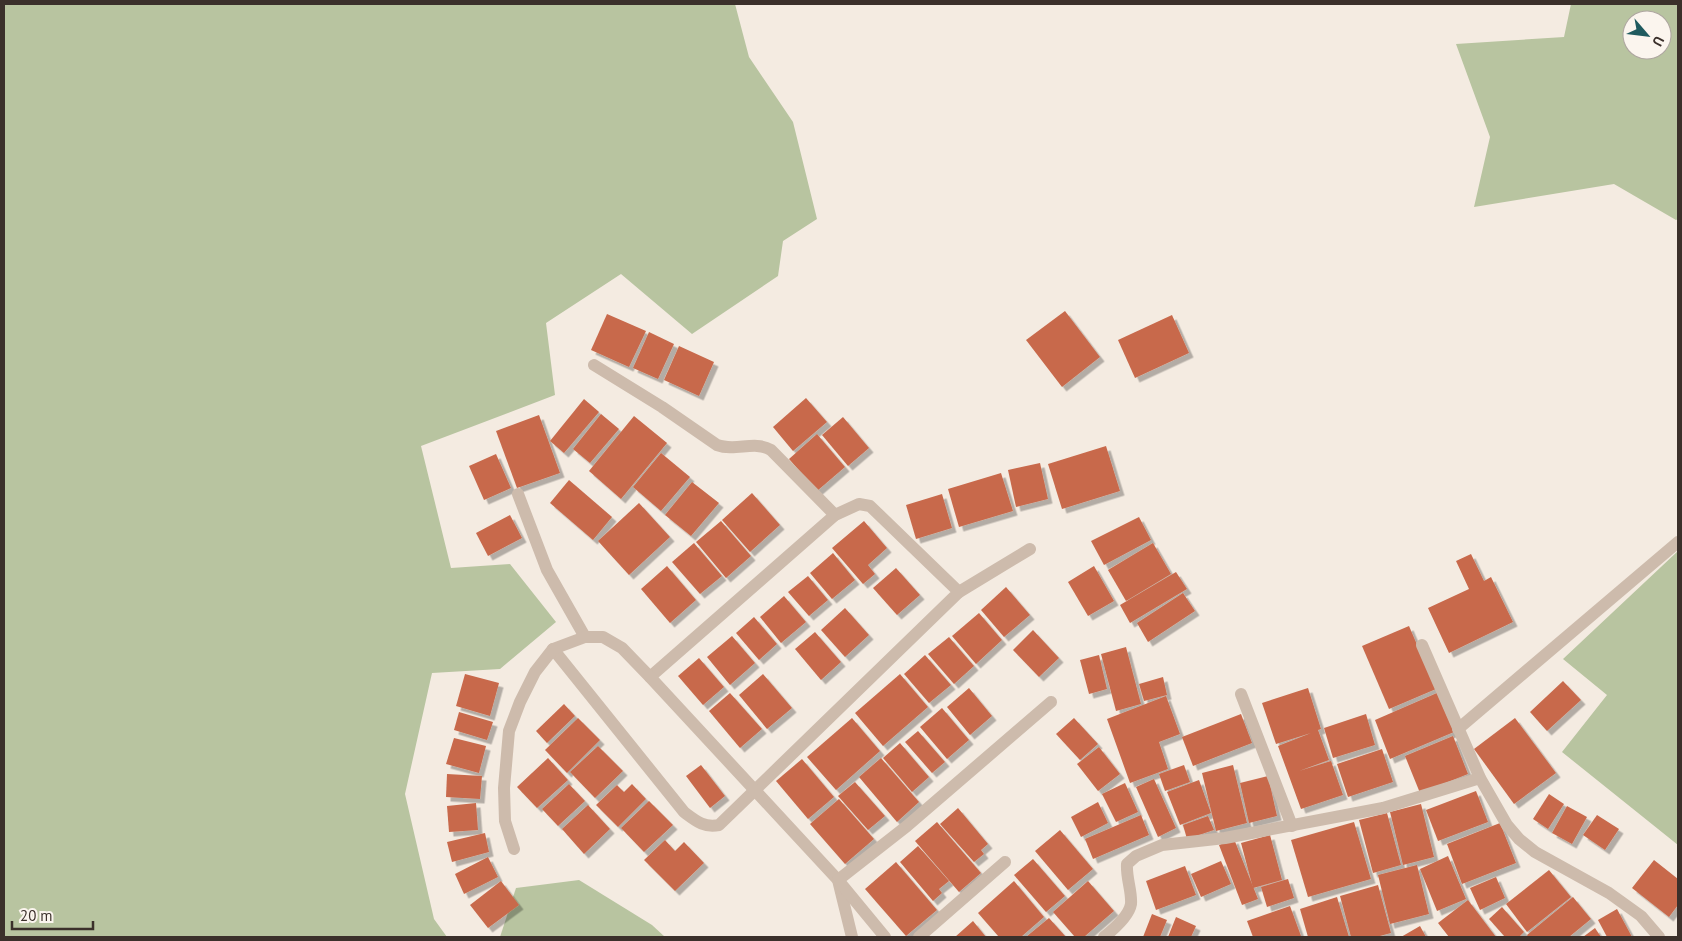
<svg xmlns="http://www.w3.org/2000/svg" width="1682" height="941" font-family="'PT Sans',sans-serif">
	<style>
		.garden { fill: #b8c4a0; fill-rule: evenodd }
		.building { fill: #c8694b; filter: url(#shadow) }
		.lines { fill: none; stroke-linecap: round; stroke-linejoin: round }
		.minor { stroke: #cdbbac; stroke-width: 12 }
	</style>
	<defs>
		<filter id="shadow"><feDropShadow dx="4.5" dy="4.5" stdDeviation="0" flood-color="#0004"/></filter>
	</defs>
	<rect width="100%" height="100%" fill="#f4ebe1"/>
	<g class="garden">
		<path d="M4 4H735L749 57 793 122 817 219 783 241 778 276 692 334 621 274 546 323 555 395 421 446 451 568 510 564 556 622 500 669 432 673 405 794 434 919 447 937H4Z"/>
		<path d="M1571 4H1678V219L1676 220 1614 184 1474 207 1490 137 1456 44 1564 37ZM1632 20H1662V50H1632Z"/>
		<path d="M1678 551V845L1562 752 1607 695 1563 659Z"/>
		<path d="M579 880 652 925 665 937H500L516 888Z"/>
	</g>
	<g class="building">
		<path d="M1065 311 1100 357 1062 387 1026 340Z"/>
		<path d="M607 314 646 331 629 367 591 350Z"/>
		<path d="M1172 315 1189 353 1135 378 1118 340Z"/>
		<path d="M649 332 674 344 658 379 633 368Z"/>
		<path d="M679 346 714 362 699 396 664 380Z"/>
		<path d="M806 398 827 422 793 451 773 427Z"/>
		<path d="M584 399 599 412 564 453 550 441Z"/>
		<path d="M601 414 619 429 590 463 573 449Z"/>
		<path d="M539 415 560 473 517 488 496 431Z"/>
		<path d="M634 416 667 443 621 499 589 471Z"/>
		<path d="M843 417 869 448 848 466 822 435Z"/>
		<path d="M817 434 845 467 817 491 789 459Z"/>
		<path d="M1106 446 1120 491 1062 509 1048 464Z"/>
		<path d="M661 453 690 477 661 511 633 487Z"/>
		<path d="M496 454 511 488 484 500 469 466Z"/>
		<path d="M1040 463 1048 499 1016 507 1008 470Z"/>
		<path d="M1001 473 1013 511 959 527 948 489Z"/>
		<path d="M569 480 612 517 593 540 550 503Z"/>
		<path d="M692 482 719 503 691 536 665 515Z"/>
		<path d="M752 493 780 525 750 552 722 520Z"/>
		<path d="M942 494 952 528 916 539 906 505Z"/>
		<path d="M639 503 670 537 629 575 598 541Z"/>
		<path d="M510 515 522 538 488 556 476 533Z"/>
		<path d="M1139 517 1151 540 1104 565 1091 541Z"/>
		<path d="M721 521 751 556 726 578 696 542Z"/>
		<path d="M864 521 887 548 868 565 875 574 863 584 832 548Z"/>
		<path d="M694 543 722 576 700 594 672 562Z"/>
		<path d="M1153 543 1171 574 1126 601 1108 570Z"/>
		<path d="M833 553 855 580 832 599 810 573Z"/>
		<path d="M1471 554 1484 581 1491 577 1513 622 1449 653 1428 608 1469 589 1456 561Z"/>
		<path d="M667 566 696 600 670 623 641 589Z"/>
		<path d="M1094 566 1114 601 1088 616 1068 582Z"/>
		<path d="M896 568 920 595 897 615 873 588Z"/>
		<path d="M1176 572 1187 589 1130 623 1120 605Z"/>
		<path d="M808 576 828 600 809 616 788 592Z"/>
		<path d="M1006 587 1030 615 1004 637 981 610Z"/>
		<path d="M1183 593 1195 611 1148 642 1137 623Z"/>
		<path d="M784 596 806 622 781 643 760 617Z"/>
		<path d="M845 608 869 635 845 657 821 630Z"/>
		<path d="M979 613 1002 640 976 664 952 636Z"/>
		<path d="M754 617 777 644 759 660 736 633Z"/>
		<path d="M1409 626 1436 689 1389 709 1362 646Z"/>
		<path d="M1033 630 1059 658 1039 677 1013 650Z"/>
		<path d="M815 632 841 662 821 680 795 649Z"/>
		<path d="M732 636 755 663 730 685 707 657Z"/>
		<path d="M949 637 974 666 954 684 928 654Z"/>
		<path d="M1126 647 1141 704 1116 711 1101 654Z"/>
		<path d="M925 655 951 685 929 703 904 674Z"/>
		<path d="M1099 655 1107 689 1089 694 1080 660Z"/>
		<path d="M699 658 724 687 703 705 678 676Z"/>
		<path d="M465 674 499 683 490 716 456 706Z"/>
		<path d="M763 674 792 708 767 729 739 695Z"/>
		<path d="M900 674 928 707 883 746 855 713Z"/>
		<path d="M1163 677 1167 695 1144 701 1139 684Z"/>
		<path d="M1563 681 1581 700 1547 731 1530 712Z"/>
		<path d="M969 688 992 716 970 735 947 707Z"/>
		<path d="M1308 688 1321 729 1318 730 1329 760 1299 771 1331 761 1343 795 1301 809 1278 746 1311 733 1276 744 1262 703Z"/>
		<path d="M730 693 762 729 740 748 709 711Z"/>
		<path d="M1437 693 1454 732 1390 759 1375 720Z"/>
		<path d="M1166 696 1180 734 1159 742 1168 769 1130 783 1107 719Z"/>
		<path d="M564 704 575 716 547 743 536 731Z"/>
		<path d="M942 708 969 740 947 759 920 727Z"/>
		<path d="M459 712 493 722 487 740 454 730Z"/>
		<path d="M1241 714 1252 743 1193 766 1182 737Z"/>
		<path d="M1366 714 1375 745 1333 758 1324 728Z"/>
		<path d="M578 718 600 740 567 773 545 750Z"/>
		<path d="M852 718 880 751 836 790 807 757Z"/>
		<path d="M1074 718 1098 744 1080 760 1056 734Z"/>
		<path d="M1515 718 1556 773 1514 804 1474 749Z"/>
		<path d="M918 731 945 762 932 773 905 742Z"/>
		<path d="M1453 736 1468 774 1420 793 1405 756Z"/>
		<path d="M454 738 486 746 479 773 446 764Z"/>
		<path d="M900 743 929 777 912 792 883 758Z"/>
		<path d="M598 746 623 771 595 798 570 772Z"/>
		<path d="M1099 747 1120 774 1098 791 1077 764Z"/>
		<path d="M1382 749 1393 782 1348 797 1337 764Z"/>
		<path d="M548 758 568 780 537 808 517 787Z"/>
		<path d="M881 758 919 802 897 822 859 777Z"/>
		<path d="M802 759 834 797 808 819 776 781Z"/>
		<path d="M701 765 725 796 710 808 686 776Z"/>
		<path d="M1184 765 1190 782 1165 791 1159 774Z"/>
		<path d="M1233 765 1247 823 1216 831 1202 773Z"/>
		<path d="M447 774 482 776 480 799 446 797Z"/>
		<path d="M1268 776 1277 816 1249 823 1240 783Z"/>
		<path d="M1154 779 1176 828 1158 837 1136 787Z"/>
		<path d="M1199 780 1211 813 1180 825 1167 792Z"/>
		<path d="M855 782 885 816 868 830 838 796Z"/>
		<path d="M1125 783 1138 812 1116 822 1102 794Z"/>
		<path d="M569 784 585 801 558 826 542 809Z"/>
		<path d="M632 784 646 799 618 827 596 805 617 785 624 792Z"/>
		<path d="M1476 791 1488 822 1438 841 1426 810Z"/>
		<path d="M1549 794 1564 804 1548 829 1533 819Z"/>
		<path d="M839 799 874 839 845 864 810 824Z"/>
		<path d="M649 801 673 825 644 852 621 828Z"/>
		<path d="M1098 802 1108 823 1081 837 1071 817Z"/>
		<path d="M476 803 478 830 449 832 447 806Z"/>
		<path d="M1421 804 1434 857 1403 865 1390 812Z"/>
		<path d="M588 805 610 829 584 854 562 829Z"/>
		<path d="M1567 806 1587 817 1572 844 1552 833Z"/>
		<path d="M958 808 988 844 981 850 984 854 974 862 940 824Z"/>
		<path d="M1387 813 1401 865 1373 873 1359 820Z"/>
		<path d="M1141 815 1149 835 1093 859 1085 839Z"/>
		<path d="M1597 815 1619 829 1605 850 1583 835Z"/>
		<path d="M1208 816 1214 830 1187 839 1183 825Z"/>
		<path d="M937 822 981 873 959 892 915 841Z"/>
		<path d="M1354 822 1371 879 1308 897 1291 840Z"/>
		<path d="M1500 823 1516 863 1462 884 1447 844Z"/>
		<path d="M1060 830 1093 869 1068 890 1035 851Z"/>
		<path d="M485 833 489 852 452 862 447 842Z"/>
		<path d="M1270 835 1282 880 1253 888 1241 843Z"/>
		<path d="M1234 839 1258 899 1242 905 1219 845Z"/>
		<path d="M665 840 675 851 684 842 704 863 675 891 644 860Z"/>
		<path d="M918 846 949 881 939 889 942 893 933 901 900 862Z"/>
		<path d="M1448 856 1466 899 1437 911 1420 869Z"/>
		<path d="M488 857 498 877 464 894 455 874Z"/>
		<path d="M1033 859 1065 896 1046 912 1014 875Z"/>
		<path d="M1654 860 1678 879V905L1669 917 1632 888Z"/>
		<path d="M1221 861 1231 884 1201 897 1191 874Z"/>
		<path d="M896 862 937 910 906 936 865 889Z"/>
		<path d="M1417 865 1429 914 1390 924 1378 875Z"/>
		<path d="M1185 866 1196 895 1156 910 1146 881Z"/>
		<path d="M1549 870 1571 897 1527 932 1506 904Z"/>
		<path d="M1496 877 1505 898 1480 910 1470 888Z"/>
		<path d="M1288 879 1294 898 1267 907 1261 887Z"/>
		<path d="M501 881 519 905 488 928 470 905Z"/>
		<path d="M1014 881 1044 917 1021 937H999L978 913Z"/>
		<path d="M1088 881 1114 911 1084 937H1075L1053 912Z"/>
		<path d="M1378 885 1391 933 1376 937H1351L1340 896Z"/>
		<path d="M1337 897 1349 937H1308L1300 909Z"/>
		<path d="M1573 897 1591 919 1569 937H1528L1527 935Z"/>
		<path d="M1468 900 1496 937H1449L1438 923Z"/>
		<path d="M1290 906 1301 936 1253 937 1247 921Z"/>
		<path d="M1502 907 1524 932 1519 937H1505L1489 919Z"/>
		<path d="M1617 909 1632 937H1607L1598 920Z"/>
		<path d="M1152 914 1167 920 1160 937H1143Z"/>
		<path d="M1176 917 1196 926 1191 937H1168Z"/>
		<path d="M1049 918 1066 937H1026Z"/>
		<path d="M973 921 986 937H955Z"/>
		<path d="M1420 926 1426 937H1401Z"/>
		<path d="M1595 928 1601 937H1583Z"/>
	</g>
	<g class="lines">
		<g class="minor">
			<path d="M594 365 662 407 717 445C736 452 754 440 771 450L835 515"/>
			<path d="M518 494 547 570 585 637"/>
			<path d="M959 592 1030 549"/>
			<path d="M1422 645 1480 778 1507 825 1519 839 1535 852 1609 893 1641 916 1659 937"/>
			<path d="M553 649 684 812C696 821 704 828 719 825L959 592 870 506 859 504 835 515 650 677"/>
			<path d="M1241 694 1292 826"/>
			<path d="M1458 729 1678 542"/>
			<path d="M514 849 505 821 504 788 509 731 520 702 535 672 553 649 585 637H603L622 648 650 677 838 880 852 937"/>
			<path d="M885 937 838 880 907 826 1051 702"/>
			<path d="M919 937 1005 862"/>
			<path d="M1104 937C1114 929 1129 916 1131 904 1132 891 1126 878 1127 864L1136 856 1162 845 1225 838 1383 808 1480 778"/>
		</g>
	</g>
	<rect width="1682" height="941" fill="none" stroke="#3b302b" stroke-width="10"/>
	<g transform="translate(1647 35) rotate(118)"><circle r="24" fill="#fbf5ee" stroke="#aea6a0"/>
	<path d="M0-4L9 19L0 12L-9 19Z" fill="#1f5a5e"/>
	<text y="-8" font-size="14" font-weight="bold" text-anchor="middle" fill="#3b302b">U</text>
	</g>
	<path d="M12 921v8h81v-8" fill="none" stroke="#3b302b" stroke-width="2.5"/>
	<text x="20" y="921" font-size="15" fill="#3b302b" stroke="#fbf5ee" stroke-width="4" paint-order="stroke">20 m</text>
</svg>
